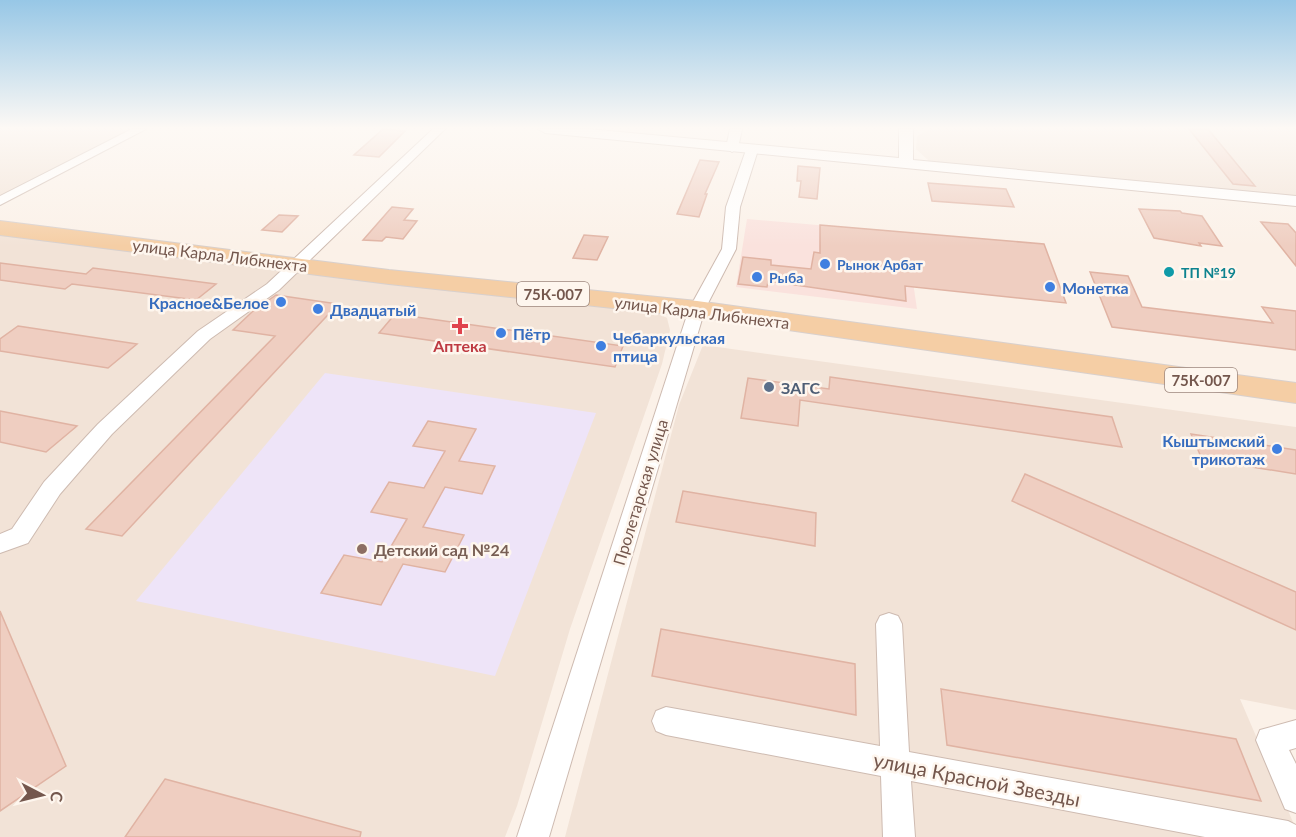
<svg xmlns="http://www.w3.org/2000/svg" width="1296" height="837" font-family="Lato,sans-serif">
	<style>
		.residential { fill: #f2e3d7 }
		.commercial { fill: #fae2dd }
		.education { fill: #eee4f8 }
		.building { fill: #efcec1; stroke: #e0b3a3; stroke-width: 1.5 }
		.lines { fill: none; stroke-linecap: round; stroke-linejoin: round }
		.minor-casing { stroke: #cebbb1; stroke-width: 2 }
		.tertiary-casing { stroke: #cebbb1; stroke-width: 2 }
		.primary-casing { stroke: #d8d0cd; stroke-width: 2 }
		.minor { fill: #fff; fill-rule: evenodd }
		.tertiary { fill: #fff; fill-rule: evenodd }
		.primary { fill: #f5cea5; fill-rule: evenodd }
		.shop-dot { fill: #3f7fe0; stroke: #fef6ee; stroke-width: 2 }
		.culture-dot { fill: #0f9aa8; stroke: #fef6ee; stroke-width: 2 }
		.health-dot { fill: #e0444e; stroke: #fef6ee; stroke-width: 2 }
		.service-dot { fill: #5c6f8a; stroke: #fef6ee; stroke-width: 2 }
		.education-dot { fill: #8d6e63; stroke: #fef6ee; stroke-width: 2 }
		.labels { text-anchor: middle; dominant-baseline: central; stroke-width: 5; stroke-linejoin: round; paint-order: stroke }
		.far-shop-label { font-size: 14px; font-weight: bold; fill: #366cbe; stroke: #fef6ee; text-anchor: start }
		.far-culture-label { font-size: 14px; font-weight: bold; fill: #0d838f; stroke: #fef6ee; text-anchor: start }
		.shield { fill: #fef6ee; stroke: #9d877d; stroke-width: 1.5 }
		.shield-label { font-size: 15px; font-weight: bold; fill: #74574d }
		.street-label { font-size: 16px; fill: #74574d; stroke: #fef6ee }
		.shop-label { font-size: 16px; font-weight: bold; fill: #366cbe; stroke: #fef6ee; text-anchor: start }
		.health-label { font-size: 16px; font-weight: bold; fill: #be3a42; stroke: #fef6ee }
		.service-label { font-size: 16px; font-weight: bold; fill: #4e5e75; stroke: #fef6ee; text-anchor: start }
		.education-label { font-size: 16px; font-weight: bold; fill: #785e54; stroke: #fef6ee; text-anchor: start }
		.near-street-label { font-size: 20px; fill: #74574d; stroke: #fef6ee }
	</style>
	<rect width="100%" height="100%" fill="#fbf1e8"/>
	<g class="residential">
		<path d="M0 129H136L0 199Z"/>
		<path d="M929 129H1296V196L929 161 916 149 917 136Z"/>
		<path d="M0 232 658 313 667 318 670 330 662 364 570 629 517 806 505 837H0Z"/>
		<path d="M703 345 1296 427V710L1240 699 1296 829V837H565L679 405Z"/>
	</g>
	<path class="commercial" d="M747 219 864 229 907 242 917 309 736 287Z"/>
	<path class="education" d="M325 373 596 413 495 676 136 601Z"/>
	<g class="building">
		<path d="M383 129 405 131 379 157 354 155Z"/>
		<path d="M1189 129H1208L1255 186 1233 184Z"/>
		<path d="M700 160 719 162 705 194H707L699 217 677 214Z"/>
		<path d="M798 166 820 168 817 199 799 197 801 181H797Z"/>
		<path d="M928 183 1006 189 1014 207 932 201Z"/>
		<path d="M392 207 413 209 404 220 417 221 403 239 386 237 382 241 363 240Z"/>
		<path d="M1139 209 1180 211 1182 213 1202 216 1222 246 1199 243 1201 246 1154 238Z"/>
		<path d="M279 215 298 216 282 232 262 230Z"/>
		<path d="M1261 222 1288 224 1296 233V266Z"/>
		<path d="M820 225 1044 244 1066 303 905 286 906 301 768 281 767 287 738 284 743 257 771 260V265L811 269 814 252 820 253Z"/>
		<path d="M584 235 608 237 597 260 573 258Z"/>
		<path d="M0 263 86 274 93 268 216 284 196 300 72 284 65 289 0 280Z"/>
		<path d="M1090 272 1128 276 1142 307 1273 323 1262 307 1296 311V350L1112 327Z"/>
		<path d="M276 295 338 304 122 536 86 529 275 336 233 330 252 312Z"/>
		<path d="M395 314 623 346 615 367 379 333Z"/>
		<path d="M18 326 137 344 108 368 0 351V339Z"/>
		<path d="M830 377 1112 417 1122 447 800 400 798 426 741 418 748 378 829 389Z"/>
		<path d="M0 411 77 426 46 452 0 442Z"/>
		<path d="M428 421 476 429 459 461 495 466 482 494 445 487 423 527 464 535 445 572 403 564 381 605 321 593 344 555 382 562 407 519 371 512 389 482 424 488 445 451 413 446Z"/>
		<path d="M1191 434 1296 450V474L1202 459Z"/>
		<path d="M1025 474 1296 592V630L1012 501Z"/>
		<path d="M683 491 816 513 815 546 676 522Z"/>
		<path d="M0 611 66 766 0 811Z"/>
		<path d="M661 629 855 664 856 715 652 676Z"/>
		<path d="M941 689 1236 739 1261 801 947 745Z"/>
		<path d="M165 779 361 832 360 837H125Z"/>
	</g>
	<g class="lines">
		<defs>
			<g id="minor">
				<path d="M132 129H146L0 205V196Z"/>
				<path d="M433 129H445L279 290 210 339 112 434 60 494 28 543 0 553V534L12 529 44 482 98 424 198 331 267 284Z"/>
				<path d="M730 129H742L738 148 732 152 726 148Z"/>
				<path d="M752 146 758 150 740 207 736 249 705 309 549 837H517L689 309 722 249 726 207 746 150Z"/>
				<path d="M889 613 898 616 902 624 909 752 1288 821 1296 825V837H1205L911 781 915 837H883L881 776 666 735 656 731 652 721 656 711 666 707 880 746 876 624 880 616Z"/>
				<path d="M1296 720V748L1289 750 1296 764V813L1285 809 1256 740 1260 730Z"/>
			</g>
			<path id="tertiary" d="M538 129H588L899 158V129H913V160L1296 196V206L545 133Z"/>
			<path id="primary" d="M0 221 389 270 697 301 1296 383V403L697 317 389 284 0 235Z"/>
		</defs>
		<use href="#minor" class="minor-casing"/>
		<use href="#tertiary" class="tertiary-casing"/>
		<use href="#primary" class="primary-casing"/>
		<use href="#minor" class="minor"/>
		<use href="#tertiary" class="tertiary"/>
		<use href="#primary" class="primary"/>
	</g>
	<linearGradient id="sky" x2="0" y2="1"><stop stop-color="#97c7e6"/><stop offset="0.52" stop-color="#fdf9f5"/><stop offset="1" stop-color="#fdf9f5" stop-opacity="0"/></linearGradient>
	<rect width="1296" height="246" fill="url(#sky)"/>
	<g class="shop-dot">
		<circle cx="825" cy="264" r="6"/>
		<circle cx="757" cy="277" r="6"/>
		<circle cx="1050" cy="287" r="6"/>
		<circle cx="281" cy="302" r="6"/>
		<circle cx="318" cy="309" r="6"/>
		<circle cx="501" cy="333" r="6"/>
		<circle cx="601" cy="346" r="6"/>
		<circle cx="1277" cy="449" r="6"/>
	</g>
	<circle class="culture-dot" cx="1169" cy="272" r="6"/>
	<path class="health-dot" d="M457 317h6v6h6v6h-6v6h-6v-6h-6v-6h6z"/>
	<circle class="service-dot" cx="769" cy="387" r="6"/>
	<circle class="education-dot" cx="362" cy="549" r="6"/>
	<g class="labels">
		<g class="far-shop-label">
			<text x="837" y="264">Рынок Арбат</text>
			<text x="769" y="277">Рыба</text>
		</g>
		<g class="far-culture-label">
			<text x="1181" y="272">ТП №19</text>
		</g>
		<g class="shield">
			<rect x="517" y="282" width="72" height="24" rx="4.5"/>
			<rect x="1165" y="368" width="72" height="24" rx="4.5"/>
		</g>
		<g class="shield-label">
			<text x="553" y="294">75К-007</text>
			<text x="1201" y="380">75К-007</text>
		</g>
		<g class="street-label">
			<text transform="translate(220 255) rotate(7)">улица Карла Либкнехта</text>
			<text transform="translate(702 312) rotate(7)">улица Карла Либкнехта</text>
			<text transform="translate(640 492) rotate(-73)">Пролетарская улица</text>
		</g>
		<g class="shop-label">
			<text x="1062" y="287">Монетка</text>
			<text x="269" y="302" text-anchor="end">Красное&amp;Белое</text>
			<text x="330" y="309">Двадцатый</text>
			<text x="513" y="333">Пётр</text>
			<text x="613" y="337">Чебаркульская<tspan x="613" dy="18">птица</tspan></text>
			<text x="1265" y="440" text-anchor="end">Кыштымский<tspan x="1265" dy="18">трикотаж</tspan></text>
		</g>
		<g class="health-label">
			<text x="460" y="345">Аптека</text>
		</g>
		<g class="service-label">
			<text x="781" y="387">ЗАГС</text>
		</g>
		<g class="education-label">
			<text x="374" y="549">Детский сад №24</text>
		</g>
		<g class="near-street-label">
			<text transform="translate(977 779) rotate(11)">улица Красной Звезды</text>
		</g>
	</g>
	<g transform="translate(42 795) rotate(97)" stroke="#fef6ee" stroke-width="4.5" paint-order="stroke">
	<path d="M0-4.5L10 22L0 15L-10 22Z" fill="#74574d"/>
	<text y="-9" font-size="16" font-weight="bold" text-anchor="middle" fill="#74574d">С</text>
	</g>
</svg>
